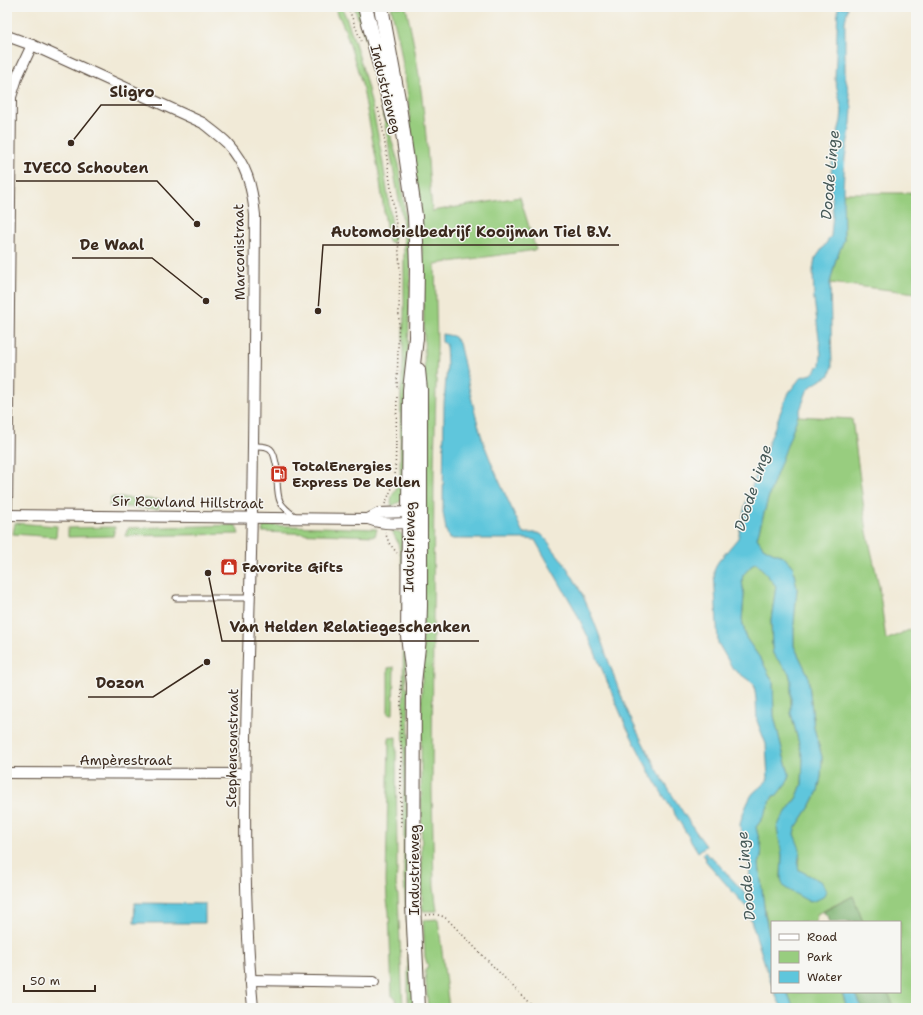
<svg xmlns="http://www.w3.org/2000/svg" width="923" height="1015" font-family="'Shantell Sans',sans-serif">
	<style>
		.green { fill: #98cd7f; stroke: #6a7c4e }
		.forest { fill: #7ab06e; stroke: #5a6d46 }
		.water { fill: #5fc6dc; stroke: #4d787d }
		.lines { fill: none; stroke-linecap: round; stroke-linejoin: round }
		.lane-casing { stroke: #56473a; stroke-width: 7 }
		.street-casing { stroke: #56473a; stroke-width: 12 }
		.secondary-casing { stroke: #56473a; stroke-width: 16 }
		.path { stroke: #56473a; stroke-width: 1.5; stroke-dasharray: 1 3; stroke-linecap: butt }
		.lane { stroke: #fff; stroke-width: 5 }
		.street { stroke: #fff; stroke-width: 10 }
		.secondary { stroke: #fff; stroke-width: 14 }
		.labels { text-anchor: middle; dominant-baseline: central; stroke-width: 3; stroke-linejoin: round; paint-order: stroke }
		.street-label { font-size: 14px; fill: #3b2a1e; stroke: #f6f6f2 }
		.poi-label { font-size: 14px; font-weight: bold; fill: #3b2a1e; stroke: #f6f6f2; text-anchor: start }
		.water-label { font-size: 15px; font-style: italic; fill: #465957; stroke: #f6f6f2 }
		.leader { fill: none; stroke: #3b2a1e; stroke-width: 1.5 }
		.callout-dot { fill: #3b2a1e; stroke: #f6f6f2; stroke-width: 1.5 }
		.callout-label { font-size: 15px; text-anchor: middle; font-weight: bold; fill: #3b2a1e; stroke: #f6f6f2; stroke-width: 3; stroke-linejoin: round; paint-order: stroke }
	</style>
	<rect width="100%" height="100%" fill="#f6f6f2"/>
	<filter id="ink" filterUnits="userSpaceOnUse"><feTurbulence type="fractalNoise" baseFrequency=".025" numOctaves="2"/><feDisplacementMap in="SourceGraphic" scale="8" xChannelSelector="R" yChannelSelector="G"/><feConvolveMatrix kernelMatrix="1 2 1 2 8 2 1 2 1" color-interpolation-filters="sRGB"/></filter>
	<filter id="wash" filterUnits="userSpaceOnUse"><feTurbulence type="fractalNoise" baseFrequency=".012" numOctaves="4" result="noise"/><feDisplacementMap in="SourceGraphic" scale="16" xChannelSelector="R" yChannelSelector="G"/><feGaussianBlur stdDeviation="0.9" result="paint"/><feColorMatrix in="noise" values="0 0 0 0 0 0 0 0 0 0 0 0 0 0 0 0 0 1.4 0 .05"/><feComposite in="paint" operator="in"/></filter>
	<g filter="url(#wash)">
		<rect width="100%" height="100%" fill="#f1ead7"/>
		<g class="green">
			<path d="M335 7H342C372 82 384 162 394 242H388L379 174 362 84 345 30Z"/>
			<path d="M354 7H360L380 81 392 142 399 164 411 263 403 500 392 506C388 497 398 488 400 480L401 389 403 362V331L404 321V241L402 216 377 81 368 45Z"/>
			<path d="M391 7H406C411 30 416 53 419 76 426 121 428 166 432 211L520 197 536 250 435 264 437 345 434 470 432 789 434 887 437 911H423L422 900 421 767 425 408 423 262 407 89 399 41Z"/>
			<path d="M843 193H916V293L830 283 836 259 844 240Z"/>
			<path d="M797 416 852 419 867 532 879 586 886 640 916 627V769L913 772 916 779V1008H894L888 992H900V922H863L853 896 817 914 816 922H772V951L763 900 759 864C765 847 759 843 756 827L762 819 773 796 777 795 787 782 789 779V773L784 757 774 716 773 682 762 661 746 638 742 620 744 596 742 580 743 575 754 563H757L776 586 771 620 772 647 773 654 789 673 791 681V713L803 759 802 784 797 797 781 819V846L782 855 781 879 821 882 799 870 798 866 800 858 794 834 795 829 811 805 818 791 821 777 822 757 814 728 808 675 794 646V623L797 589 793 567 783 556 772 552 763 547 757 538 770 492Z"/>
			<path d="M111 497 162 500 158 509 109 506Z"/>
			<path d="M15 523 57 526 56 537 13 534Z"/>
			<path d="M236 525 239 534 125 536 128 528Z"/>
			<path d="M264 525 377 529 375 536 262 532Z"/>
			<path d="M115 527 113 536 68 537V528Z"/>
			<path d="M392 531 400 532 405 539 406 688 408 689 415 1008H409L408 1004V931L406 914 404 878 403 566 398 543Z"/>
			<path d="M394 667 393 714H388V668Z"/>
			<path d="M396 737 397 871 396 885 398 896 403 1008H397L396 998 392 996 389 912 387 900 386 882 389 738Z"/>
			<path d="M438 919 449 1008H428L425 971 428 966 425 957 423 920Z"/>
			<path d="M787 992H842L847 1008H794Z"/>
		</g>
		<g class="forest">
			<path d="M853 896 863 922H830L828 916 823 912Z"/>
			<path d="M855 992H888L894 1008H862Z"/>
		</g>
		<g class="water">
			<path d="M838 7H848L845 22V75L852 108 851 123 845 158 843 189 844 240 836 259 830 283 832 367 830 375C822 380 813 383 807 391L770 492 757 538 763 547 772 552 783 556 793 567 797 589 794 623V646L808 675 814 728 822 757 821 777 818 791 811 805 795 829 794 834 800 849 798 866 799 870 822 882 826 891 823 897 817 900 810 902 790 891 784 887 781 879 782 855 777 828 781 819 797 797 802 784 803 759 791 713V681L789 673 773 654 772 647 771 620 776 586 757 563H754L743 575 742 580 744 596 742 620 746 638 762 661 773 682 774 716 784 757 789 773V779L787 782 777 795 773 796 762 819 756 827C759 843 765 847 759 864L765 915 772 951V986L747 908 705 860 706 859 703 854 705 852 709 857 711 856 750 899C750 881 750 863 747 845 746 838 740 833 740 825 741 817 746 806 750 798 754 789 766 785 768 778L766 744 757 721 756 699 754 684 733 669 718 643 714 571 718 562 738 538 746 502 784 403 790 391 801 377 812 374 820 365 821 354 814 299 813 270 815 259 831 236 833 213 830 183 834 147 841 121 842 111 835 79Z"/>
			<path d="M442 334 453 336 459 343C467 376 473 411 484 444 495 474 509 502 522 531L524 533C530 534 537 531 542 535 546 539 550 544 553 549 594 597 605 663 631 719 652 763 677 806 706 846L698 852 652 777 625 724 591 643 574 608 535 540 527 539H449L446 530 443 512 444 404 447 366 446 344 442 342Z"/>
			<path d="M135 903 205 904V923H134Z"/>
			<path d="M774 992H787L794 1008H782Z"/>
			<path d="M842 992H855L862 1008H847Z"/>
		</g>
	</g>
	<g filter="url(#ink)">
		<g class="lines">
			<defs>
				<g id="lane">
					<path d="M253 446C274 445 273 450 277 468"/>
					<path d="M277 480C278 501 278 504 296 517"/>
					<path d="M176 598H250"/>
				</g>
				<g id="street">
					<path d="M7 36 32 45 203 123C211 130 220 136 227 143 247 165 252 186 255 215 254 328 254 441 251 554 247 705 239 857 253 1008"/>
					<path d="M7 513 11 97 18 75 32 45"/>
					<path d="M7 515 368 519C384 525 404 525 420 519L410 512 379 513 368 519"/>
					<path d="M7 773 245 774"/>
					<path d="M250 980 374 982"/>
				</g>
				<g id="secondary">
					<path d="M365 7 394 119"/>
					<path d="M381 7 398 99 415 216 417 268 416 338 410 390 408 636 414 683"/>
					<path d="M418 1008 413 905 414 683 419 638 420 606V390L418 370"/>
				</g>
			</defs>
			<use href="#lane" class="lane-casing"/>
			<use href="#street" class="street-casing"/>
			<use href="#secondary" class="secondary-casing"/>
			<g class="path">
				<path d="M348 7 361 41"/>
				<path d="M378 108 383 130 398 239 400 270 397 389"/>
				<path d="M385 504 395 481 397 395"/>
				<path d="M385 532 389 543 397 553"/>
				<path d="M401 826V680"/>
				<path d="M426 915C435 914 442 914 449 921L534 1008"/>
			</g>
			<use href="#lane" class="lane"/>
			<use href="#street" class="street"/>
			<use href="#secondary" class="secondary"/>
		</g>
	</g>
	<defs>
		<symbol id="fuel-square" viewBox="-11 -11 22 22"><rect x="-9" y="-9" width="18" height="18" rx="4" fill="#c8321e" stroke="#f6f6f2"/><path d="M-5.5-6h7V0h2V4h1.3V-2.5L3-4.5l.8-.8L6-3V5H2.5V1h-1V6h-7ZM-4.2-4.7v3.2H.2V-4.7Z" fill="#fff"/></symbol>
		<symbol id="shop-square" viewBox="-11 -11 22 22"><rect x="-9" y="-9" width="18" height="18" rx="4" fill="#c8321e" stroke="#f6f6f2"/><path d="M-5-2.5h2.3a2.7 3.5 0 0 1 5.4 0H5L5.5 6h-11ZM-1.5-2.5h3a1.5 2.3 0 0 0-3 0Z" fill="#fff"/></symbol>
	</defs>
	<g fill-rule="evenodd">
		<use href="#fuel-square" x="269" y="464" width="20" height="20"/>
		<use href="#shop-square" x="219" y="557" width="20" height="20"/>
	</g>
	<g class="labels">
		<g class="street-label">
			<text transform="translate(386 89) rotate(76)">Industrieweg</text>
			<text transform="translate(239 252) rotate(-91)">Marconistraat</text>
			<text transform="translate(188 502) rotate(1)">Sir Rowland Hillstraat</text>
			<text transform="translate(409 547) rotate(-89)">Industrieweg</text>
			<text transform="translate(232 748) rotate(-89)">Stephensonstraat</text>
			<text x="126" y="760">Ampèrestraat</text>
			<text transform="translate(414 870) rotate(-90)">Industrieweg</text>
		</g>
		<g class="poi-label">
			<text x="292" y="466">TotalEnergies<tspan x="292" dy="16">Express De Kellen</tspan></text>
			<text x="242" y="567">Favorite Gifts</text>
		</g>
		<g class="water-label">
			<text transform="translate(830 175) rotate(-85)">Doode Linge</text>
			<text transform="translate(753 488) rotate(-72)">Doode Linge</text>
			<text transform="translate(746 876) rotate(-95)">Doode Linge</text>
		</g>
	</g>
	<path class="leader" d="M71 143L101 105H162M197 224L157 181H16M318 311L323 245H619M206 301L152 258H72M208 573L222 641H479M207 662L153 697H88"/>
	<g class="callout-dot">
		<circle cx="71" cy="143" r="4"/>
		<circle cx="197" cy="224" r="4"/>
		<circle cx="318" cy="311" r="4"/>
		<circle cx="206" cy="301" r="4"/>
		<circle cx="208" cy="573" r="4"/>
		<circle cx="207" cy="662" r="4"/>
	</g>
	<g class="callout-label">
		<text x="132" y="97">Sligro</text>
		<text x="86" y="173">IVECO Schouten</text>
		<text x="471" y="237">Automobielbedrijf Kooijman Tiel B.V.</text>
		<text x="112" y="250">De Waal</text>
		<text x="350" y="632">Van Helden Relatiegeschenken</text>
		<text x="120" y="688">Dozon</text>
	</g>
	<rect width="923" height="1015" fill="none" stroke="#f6f6f2" stroke-width="24"/>
	<rect x="771" y="921" width="130" height="72" fill="#f6f6f2" stroke="#aba49d"/>
	<rect x="779" y="934" width="20" height="6" fill="#ffffff" stroke="#aba49d"/>
	<text x="807" y="941" font-size="12" fill="#3b2a1e">Road</text>
	<rect x="779" y="951" width="20" height="12" fill="#98cd7f" stroke="#aba49d"/>
	<text x="807" y="961" font-size="12" fill="#3b2a1e">Park</text>
	<rect x="779" y="971" width="20" height="12" fill="#5fc6dc" stroke="#aba49d"/>
	<text x="807" y="981" font-size="12" fill="#3b2a1e">Water</text>
	<path d="M24 985v6h71v-6" fill="none" stroke="#3b2a1e" stroke-width="2"/>
	<text x="30" y="985" font-size="12" fill="#3b2a1e" stroke="#f6f6f2" stroke-width="3" paint-order="stroke">50 m</text>
</svg>
